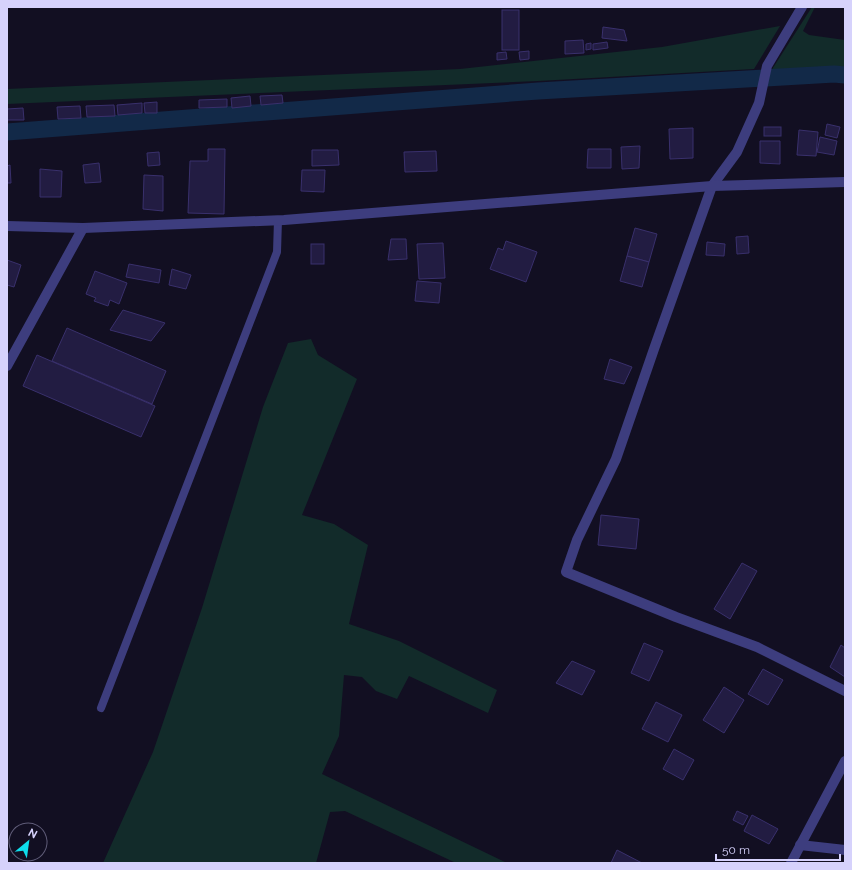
<svg xmlns="http://www.w3.org/2000/svg" width="852" height="870" font-family="Raleway,sans-serif">
	<style>
		.green { fill: #122b2a }
		.lines { fill: none; stroke-linecap: round; stroke-linejoin: round }
		.canal { stroke: #122948; stroke-width: 17 }
		.building { fill: #221c42; stroke: #39306c }
		.lane { stroke: #3d3d7e; stroke-width: 8 }
		.street { stroke: #3d3d7e; stroke-width: 10 }
	</style>
	<rect width="100%" height="100%" fill="#120f22"/>
	<g class="green">
		<path d="M812 7H815L803 31 809 35 845 40V68H837L781 71H771Z"/>
		<path d="M780 26 754 69 538 81 7 104V89L460 69 662 47Z"/>
		<path d="M311 339 318 355 357 379 302 515 334 524 368 545 349 624 399 641 497 690 488 713 409 676 397 699 376 691 362 677 344 675 339 736 322 774 507 863H456L345 811 330 812 316 863H103L153 752 202 608 263 407 288 343Z"/>
	</g>
	<g class="lines">
		<path class="canal" d="M7 132 538 91 834 74 845 75"/>
	</g>
	<g class="building">
		<rect x="502" y="10" width="17" height="40"/>
		<path d="M603 27 624 30 627 41 602 38Z"/>
		<path d="M583 40 584 53 565 54V41Z"/>
		<path d="M607 42 608 48 593 50V44Z"/>
		<path d="M591 43V49L586 50V44Z"/>
		<path d="M529 51V59L520 60 519 52Z"/>
		<path d="M506 52 507 59 497 60V53Z"/>
		<path d="M282 95 283 103 261 105 260 96Z"/>
		<path d="M250 96 251 106 232 108 231 98Z"/>
		<path d="M227 99V107L199 108V100Z"/>
		<path d="M157 102V113H145L144 103Z"/>
		<path d="M142 103V113L118 115 117 105Z"/>
		<path d="M114 105 115 116 87 117 86 106Z"/>
		<path d="M80 106 81 118 58 119 57 107Z"/>
		<path d="M23 108 24 120H7V109Z"/>
		<path d="M827 124 840 127 837 138 825 135Z"/>
		<rect x="764" y="127" width="17" height="9"/>
		<path d="M693 128V158L670 159 669 129Z"/>
		<path d="M799 130 818 132 816 156 797 155Z"/>
		<path d="M820 137 837 141 834 155 817 152Z"/>
		<path d="M760 141H780V164L760 163Z"/>
		<path d="M640 146 639 168 622 169 621 147Z"/>
		<path d="M208 149H225L224 214 188 213 190 161H208Z"/>
		<path d="M588 149H611V168H587Z"/>
		<path d="M312 150H338L339 165 312 166Z"/>
		<path d="M436 151 437 171 405 172 404 152Z"/>
		<path d="M159 152 160 165 148 166 147 153Z"/>
		<path d="M99 163 101 182 85 183 83 165Z"/>
		<path d="M10 165 11 183H7V166Z"/>
		<path d="M40 169 62 171 61 197H40Z"/>
		<path d="M302 170H325L324 192 301 191Z"/>
		<path d="M144 175 163 176V211L143 209Z"/>
		<path d="M635 228 657 234 649 262 627 256Z"/>
		<path d="M748 236 749 253 737 254 736 237Z"/>
		<path d="M391 239H406L407 259 388 260Z"/>
		<path d="M506 241 537 252 526 282 490 269 498 248 503 250Z"/>
		<path d="M707 242 725 244 724 256 706 255Z"/>
		<path d="M443 243 445 278 419 279 417 244Z"/>
		<rect x="311" y="244" width="13" height="20"/>
		<path d="M627 256 649 262 642 287 620 281Z"/>
		<path d="M7 260 21 265 14 287 7 285Z"/>
		<path d="M129 264 161 270 159 283 126 277Z"/>
		<path d="M172 269 191 275 186 289 169 285Z"/>
		<path d="M95 271 127 283 119 304 110 300 108 306 94 301 96 298 86 294Z"/>
		<path d="M417 281 441 283 439 303 415 301Z"/>
		<path d="M123 310 165 323 151 341 110 330Z"/>
		<path d="M67 328 166 371 152 404 52 361Z"/>
		<path d="M37 355 155 406 141 437 23 386Z"/>
		<path d="M610 359 632 367 624 384 604 379Z"/>
		<path d="M601 515 639 519 636 549 598 545Z"/>
		<path d="M742 563 757 571 730 619 714 609Z"/>
		<path d="M644 643 663 651 649 681 631 673Z"/>
		<path d="M841 645 845 648V677L830 667Z"/>
		<path d="M572 661 595 671 582 695 556 683Z"/>
		<path d="M763 669 783 680 768 705 748 694Z"/>
		<path d="M724 687 744 700 724 733 703 720Z"/>
		<path d="M656 702 682 715 668 742 642 729Z"/>
		<path d="M674 749 694 760 683 780 663 769Z"/>
		<path d="M737 811 748 816 743 825 733 820Z"/>
		<path d="M752 815 778 829 769 844 744 831Z"/>
		<path d="M617 850 642 863H611Z"/>
	</g>
	<g class="lines">
		<path class="lane" d="M101 708 277 252 278 220"/>
		<g class="street">
			<path d="M802 7 767 66 759 103 737 152 712 186 654 349 616 459 577 540 566 572 676 617 757 647 845 691"/>
			<path d="M7 226 83 228 284 220 712 186 845 182"/>
			<path d="M7 366 83 228"/>
			<path d="M800 845 845 850"/>
			<path d="M791 863 845 761"/>
		</g>
	</g>
	<rect width="852" height="870" fill="none" stroke="#d6d2fc" stroke-width="16"/>
	<g transform="translate(28 842) rotate(29)"><circle r="19" fill="#120f22" stroke="#605d79"/>
	<path d="M0-3L7 15L0 10L-7 15Z" fill="#0edeed"/>
	<text y="-6" font-size="11" font-weight="bold" text-anchor="middle" fill="#d6d2fc">N</text>
	</g>
	<path d="M716 854v6h124v-6" fill="none" stroke="#d6d2fc" stroke-width="2"/>
	<text x="722" y="854" font-size="12" fill="#d6d2fc" stroke="#120f22" stroke-width="3" paint-order="stroke">50 m</text>
</svg>
